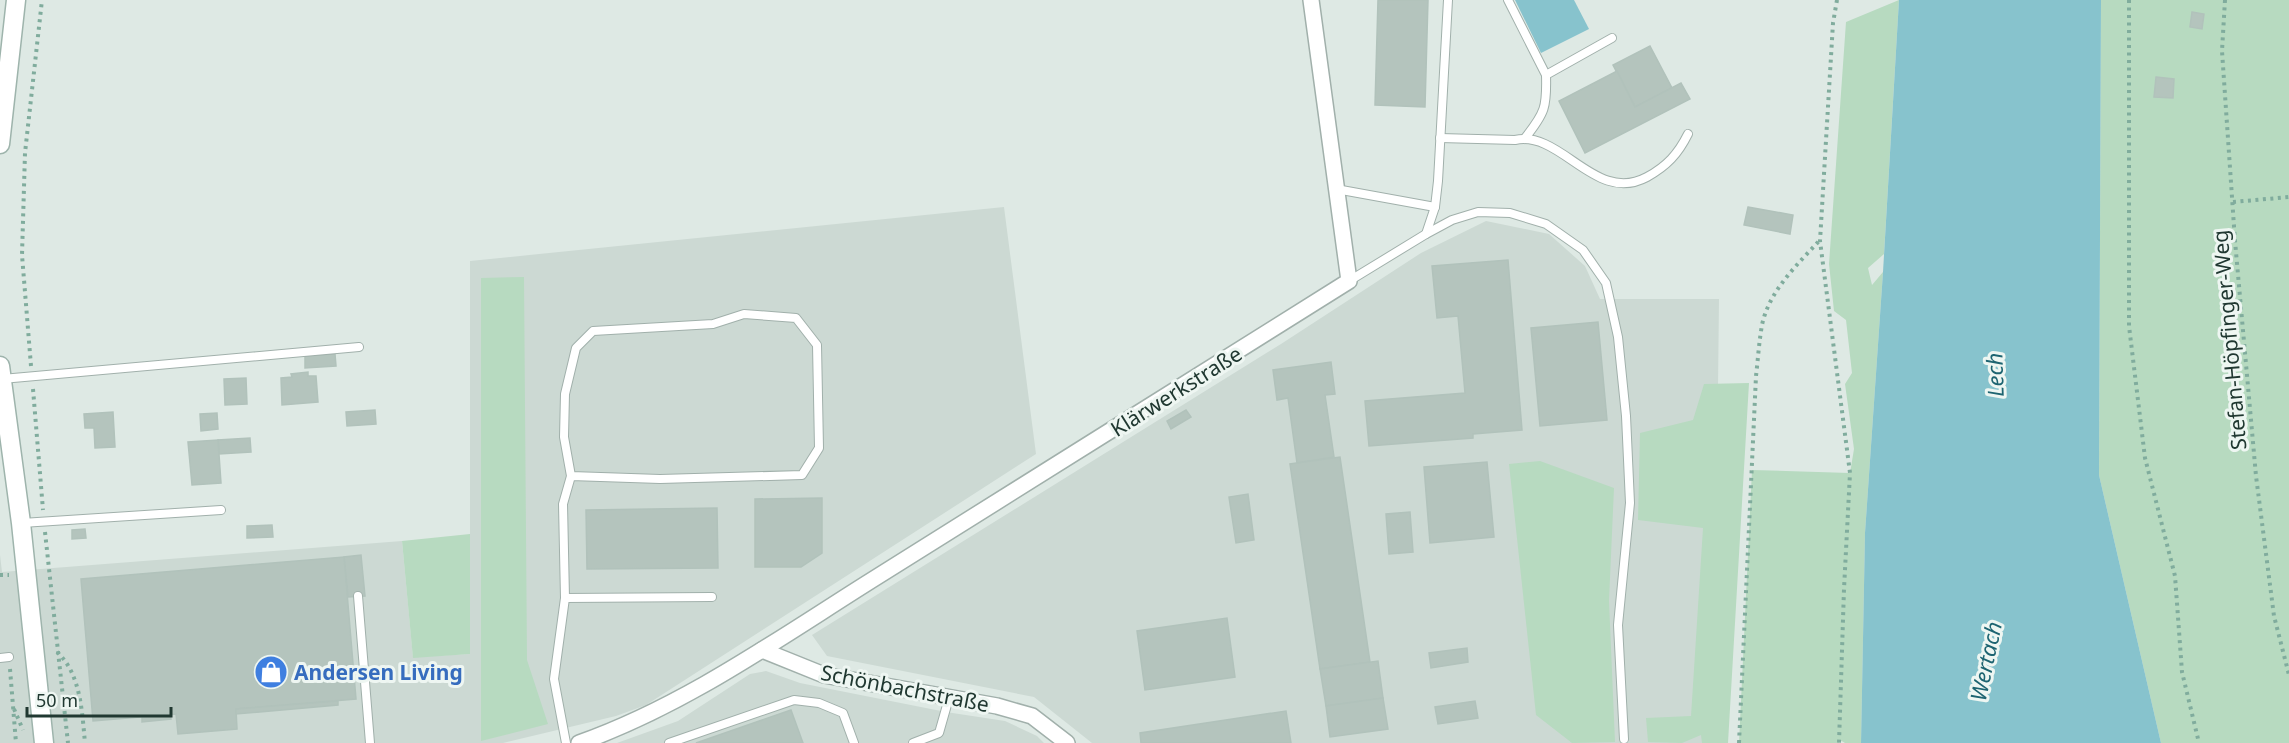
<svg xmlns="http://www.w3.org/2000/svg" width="2289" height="743" font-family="'Noto Sans',sans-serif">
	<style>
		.built { fill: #ccd9d3 }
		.green { fill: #b7dac0 }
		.water { fill: #87c3cd }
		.building { fill: #b4c4bd; stroke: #b1c2bb; stroke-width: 1.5 }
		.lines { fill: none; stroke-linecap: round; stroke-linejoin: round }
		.service-casing { stroke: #a1b0ab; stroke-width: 10 }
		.minor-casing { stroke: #a1b0ab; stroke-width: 18 }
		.secondary-casing { stroke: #9eb4ac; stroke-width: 21 }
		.path { stroke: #80ac9d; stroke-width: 4; stroke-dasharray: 3 4.5; stroke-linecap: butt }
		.service { stroke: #fff; stroke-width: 8 }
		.minor { stroke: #fff; stroke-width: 15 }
		.secondary { stroke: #fff; stroke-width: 18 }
		.labels { text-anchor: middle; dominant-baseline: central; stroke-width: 6; stroke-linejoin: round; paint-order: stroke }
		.street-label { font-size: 21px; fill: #203831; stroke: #eef6f2 }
		.shop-label { font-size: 21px; font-weight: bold; fill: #366cbe; stroke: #eef6f2; text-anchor: start }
		.water-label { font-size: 22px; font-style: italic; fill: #1d6471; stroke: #eef6f2 }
	</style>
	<rect width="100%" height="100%" fill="#dee9e4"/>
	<g class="built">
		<path d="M1004 207 1036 454 646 705 616 716 503 743H0V555L2 572 402 541 413 657 470 654V261Z"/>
		<path d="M1486 221 1549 234 1585 266 1600 299H1719L1714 743H1092L1034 697 827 656 812 635 1281 344 1421 253Z"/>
		<path d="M766 671 800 683 946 712 1005 721 1037 736 1044 743H617L678 721 750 674Z"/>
	</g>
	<g class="green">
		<path d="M1899 0 1884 254 1868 268 1872 285 1883 272 1865 533 1861 743H1845L1840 740 1839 743H1739L1752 470 1850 473 1854 449 1845 384 1852 373 1846 320 1834 311 1829 264 1846 22Z"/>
		<path d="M2101 0H2289V743H2161L2099 475Z"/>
		<path d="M524 277 527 660 548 724 481 741V278Z"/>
		<path d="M1749 383 1728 743H1702L1701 735 1682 743 1648 742 1646 718 1691 716 1703 528 1638 520 1640 433 1693 420 1704 384Z"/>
		<path d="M1540 461 1614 488 1609 601 1615 742 1572 743 1536 715 1509 464Z"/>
		<path d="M470 534V654L413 658 402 541Z"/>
	</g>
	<g class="water">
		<path d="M1515 0H1574L1589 29 1541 53Z"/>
		<path d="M1899 0H2101L2099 475 2161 743H1861L1865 533 1883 272Z"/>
	</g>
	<g class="building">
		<path d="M1378 0H1428L1425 107 1375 105Z"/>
		<path d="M2192 12 2204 14 2202 29 2190 27Z"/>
		<path d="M1650 46 1672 88 1635 107 1613 65Z"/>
		<path d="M1617 71 1635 107 1681 83 1690 99 1585 153 1559 101Z"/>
		<path d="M2156 77 2174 79 2173 98 2154 97Z"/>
		<path d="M1748 207 1793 215 1790 234 1744 225Z"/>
		<path d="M1508 260 1522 430 1473 434V438L1369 446 1365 401 1465 393 1458 316 1437 318 1432 266Z"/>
		<path d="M1598 322 1607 420 1540 426 1531 328Z"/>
		<path d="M335 354 336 366 305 368V356Z"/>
		<path d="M1331 362 1335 394 1325 395 1334 457 1297 463 1288 398 1277 400 1273 370Z"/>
		<path d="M308 372V376H316L318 402 282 405 281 378 292 377 291 374Z"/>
		<path d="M246 378 247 404 225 405 224 379Z"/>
		<path d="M375 410 376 424 347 426 346 412Z"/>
		<path d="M1186 410 1191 417 1171 429 1167 421Z"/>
		<path d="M113 412 115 447 95 448 94 428H85L84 414Z"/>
		<path d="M217 413 218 429 201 431 200 414Z"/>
		<path d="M250 438 251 452 219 454 218 440Z"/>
		<path d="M218 440 221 483 192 485 188 442Z"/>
		<path d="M1340 457 1370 662 1320 669 1290 464Z"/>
		<path d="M1487 462 1494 537 1430 543 1424 467Z"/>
		<path d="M1248 494 1254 540 1236 543 1229 497Z"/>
		<path d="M822 498V553L801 567H755V499Z"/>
		<path d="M717 508 718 568 587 569 586 510Z"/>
		<path d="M1410 512 1413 552 1389 554 1386 514Z"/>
		<path d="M272 525 273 537 247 538V526Z"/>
		<path d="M85 529 86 538 72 539V530Z"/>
		<path d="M361 555 365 596 348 597 344 557Z"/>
		<path d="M344 557 356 699 236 709 237 729 190 733 178 734 176 714 93 721 81 579Z"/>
		<path d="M1227 618 1235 677 1145 690 1137 631Z"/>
		<path d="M1467 648 1468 662 1431 668 1429 653Z"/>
		<path d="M1378 661 1383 698 1326 706 1320 669Z"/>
		<path d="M1383 698 1388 729 1330 737 1326 706Z"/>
		<path d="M338 701V705L236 714V709Z"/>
		<path d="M1475 701 1478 718 1438 724 1435 707Z"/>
		<path d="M791 710 803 743H696Z"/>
		<path d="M1286 711 1291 743H1141L1140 733Z"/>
		<path d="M170 714 171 719 142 722V717Z"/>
	</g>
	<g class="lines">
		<defs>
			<g id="service">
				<path d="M1508 0 1546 75"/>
				<path d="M1440 138 1515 140C1562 130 1595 205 1647 177 1667 166 1678 154 1688 134"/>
				<path d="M1525 138C1545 113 1547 107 1546 75L1612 38"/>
				<path d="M1336 189 1435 207"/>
				<path d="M1426 234 1435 207 1438 181 1448 0"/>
				<path d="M1349 281 1426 234 1452 220 1478 212 1510 213 1546 224 1583 250 1606 283 1618 337 1626 416 1630 503 1618 625 1624 739"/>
				<path d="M2 379 359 347"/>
				<path d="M22 523 221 510"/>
				<path d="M358 596 370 743"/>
				<path d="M565 598 563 504 571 476 564 437 565 394 576 348 593 331 713 324 744 314 796 318 817 345 819 448 802 475 660 479 571 476"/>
				<path d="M0 658 9 657"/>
				<path d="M566 743 554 679 565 598 712 597"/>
				<path d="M669 743 794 700 819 703 843 713 854 743"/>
				<path d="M913 743 939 733 949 698"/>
			</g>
			<g id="minor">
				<path d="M762 650 824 675 997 706 1032 716 1067 743"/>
				<path d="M579 743C684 706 778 639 872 580 1031 481 1190 380 1349 281L1311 0"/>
			</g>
			<g id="secondary">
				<path d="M0 144 16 0"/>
				<path d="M0 366 21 523 44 743"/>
			</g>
		</defs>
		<use href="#service" class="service-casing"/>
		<use href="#minor" class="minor-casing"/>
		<use href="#secondary" class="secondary-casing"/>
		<g class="path">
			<path d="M1837 0 1833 23 1820 241 1850 473 1844 589 1839 743"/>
			<path d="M2129 0V326L2145 458 2175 576 2182 672 2199 743"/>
			<path d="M2225 0 2222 51 2235 241 2256 476 2274 616 2289 675"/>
			<path d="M2233 202 2289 197"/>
			<path d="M31 366 22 255 25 153 42 0"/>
			<path d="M33 389 43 510"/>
			<path d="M45 532 68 743"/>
			<path d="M0 575H9"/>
			<path d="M57 652C81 674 82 712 85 743"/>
			<path d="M10 669 16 743"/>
			<path d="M14 709 23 730"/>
			<path d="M1739 743 1756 376C1758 359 1759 342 1762 325 1769 291 1797 265 1819 241"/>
		</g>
		<use href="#service" class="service"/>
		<use href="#minor" class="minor"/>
		<use href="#secondary" class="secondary"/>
	</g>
	<defs>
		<symbol id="shop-disc" viewBox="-11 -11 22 22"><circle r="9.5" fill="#3f7fe0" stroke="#eef6f2"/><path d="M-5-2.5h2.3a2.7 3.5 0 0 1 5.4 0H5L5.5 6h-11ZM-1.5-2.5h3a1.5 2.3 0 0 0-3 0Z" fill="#fff"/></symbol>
	</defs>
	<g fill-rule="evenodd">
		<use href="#shop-disc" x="252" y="653" width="38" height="38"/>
	</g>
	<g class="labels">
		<g class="street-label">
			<text transform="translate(2229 340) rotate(-95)">Stefan-Höpfinger-Weg</text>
			<text transform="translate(1176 391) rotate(-32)">Klärwerkstraße</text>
			<text transform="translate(905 688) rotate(11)">Schönbachstraße</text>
		</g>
		<g class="shop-label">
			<text x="294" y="672">Andersen Living</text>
		</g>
		<g class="water-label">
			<text transform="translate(1994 375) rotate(-92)">Lech</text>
			<text transform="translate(1985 661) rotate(-78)">Wertach</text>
		</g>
	</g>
	<path d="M27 707v9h144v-9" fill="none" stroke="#203831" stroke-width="3"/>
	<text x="36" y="707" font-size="18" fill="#203831" stroke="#eef6f2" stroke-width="4.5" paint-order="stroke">50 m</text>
</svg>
